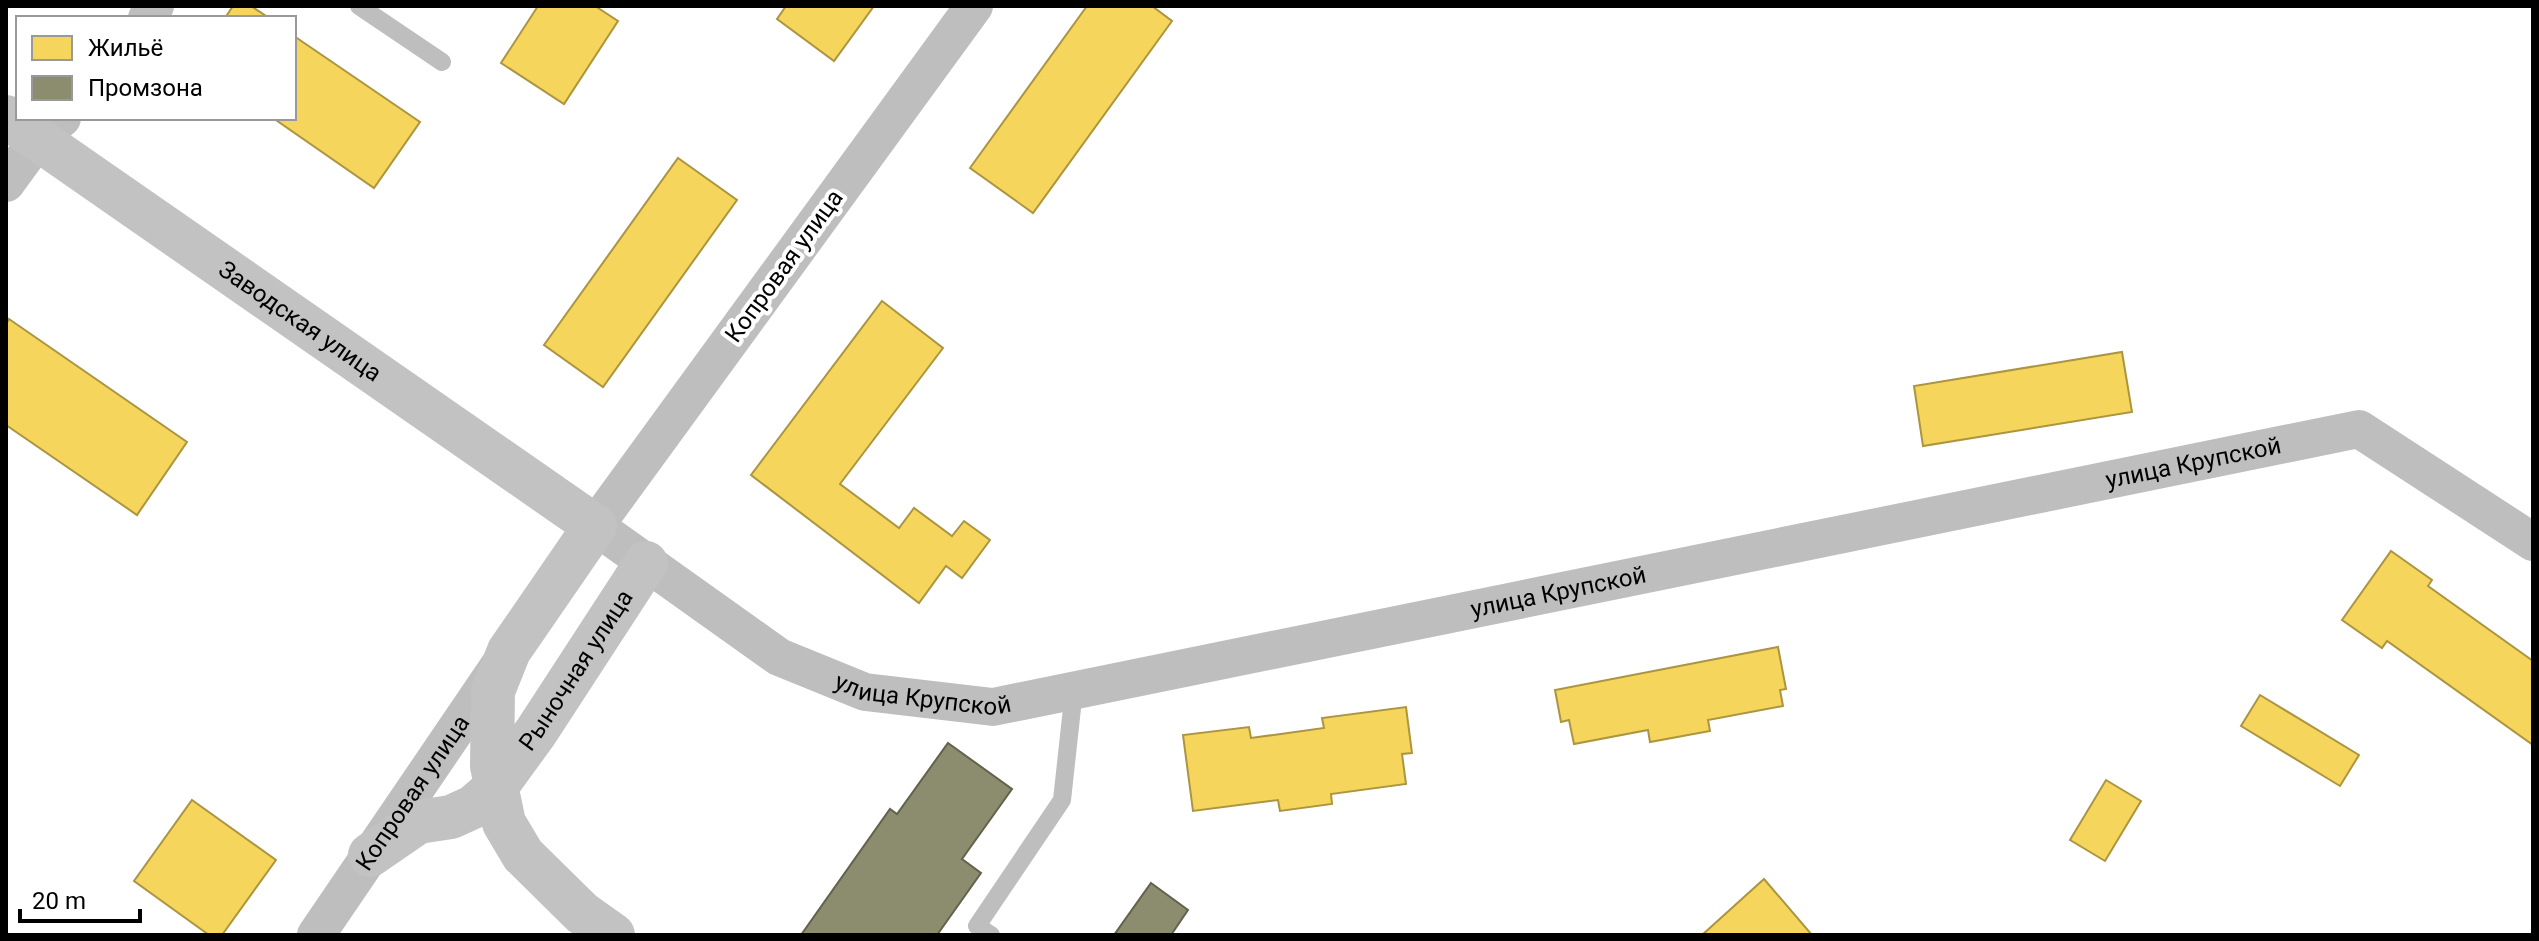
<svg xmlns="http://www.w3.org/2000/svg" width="2539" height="941" font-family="Roboto,sans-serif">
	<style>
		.homes { fill: #f6d55c; stroke: #ac9540; stroke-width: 2 }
		.industry { fill: #8c8c6e; stroke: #62624d; stroke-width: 2 }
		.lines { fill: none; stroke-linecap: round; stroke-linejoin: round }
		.lane { stroke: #bebebe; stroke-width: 18 }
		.street { stroke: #bebebe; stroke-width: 38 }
		.secondary { stroke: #c2c2c2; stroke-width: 44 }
		.labels { text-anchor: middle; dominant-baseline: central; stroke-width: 8; stroke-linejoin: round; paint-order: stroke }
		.street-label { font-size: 24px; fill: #000; stroke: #fff }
	</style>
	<rect width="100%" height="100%" fill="#fff"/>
	<g class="homes">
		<path d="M233 6H251L269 18H225Z"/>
		<path d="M538 6H595L618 21 564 104 501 63Z"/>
		<path d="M786 6H874L834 61 777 19Z"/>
		<path d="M1087 6H1152L1172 21 1033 213 970 168Z"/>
		<path d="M294 36 420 122 374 188 273 118H294Z"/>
		<path d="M678 158 737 200 603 387 544 345Z"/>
		<path d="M882 301 943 348 840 484 899 528 914 508 952 536 964 521 990 540 962 578 946 566 919 603 751 475Z"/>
		<path d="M9 319 187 442 137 515 6 425V324Z"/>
		<path d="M2122 352 2132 412 1923 446 1914 386Z"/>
		<path d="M2391 551 2432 580 2428 586 2533 661V745L2387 641 2382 648 2342 620Z"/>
		<path d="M1778 647 1786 689 1780 690 1783 706 1708 720 1710 731 1650 742 1648 730 1574 744 1569 720 1561 722 1555 690Z"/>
		<path d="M2260 695 2359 755 2340 786 2241 726Z"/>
		<path d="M1406 707 1412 753 1402 754 1406 784 1331 794 1332 804 1280 811 1278 800 1193 811 1183 735 1249 727 1251 738 1324 728 1322 718Z"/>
		<path d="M2106 780 2141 801 2105 861 2070 840Z"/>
		<path d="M192 800 276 860 222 935H209L134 881Z"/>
		<path d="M1764 879 1812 935H1702Z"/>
	</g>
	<g class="industry">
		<path d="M948 743 1012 789 962 859 981 873 937 935H801L890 809 897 814Z"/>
		<path d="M1151 883 1188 910 1171 935H1114Z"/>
	</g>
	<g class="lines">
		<g class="lane">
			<path d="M359 6 442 62"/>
			<path d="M991 935 977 926 1062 800 1074 690"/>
		</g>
		<g class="street">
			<path id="s1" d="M974 6 595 526 779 657 865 692 993 707 2359 429 2533 542"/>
			<path d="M147 18 155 6"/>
			<path d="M6 183 38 139 62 118"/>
			<path id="s2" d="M316 935 499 666"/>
		</g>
		<g class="secondary">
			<path id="s3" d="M6 117 595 526 509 651 493 691 492 766 504 823 523 855 582 913 613 935"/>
			<path id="s4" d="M370 855 418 822 451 817 473 807 496 787 536 732 646 563"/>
		</g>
	</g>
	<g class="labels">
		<g class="street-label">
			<text transform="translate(784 266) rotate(-54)">Копровая улица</text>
			<text stroke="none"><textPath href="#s3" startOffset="358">Заводская улица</textPath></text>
			<text stroke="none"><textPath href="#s1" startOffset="2316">улица Крупской</textPath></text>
			<text stroke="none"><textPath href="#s1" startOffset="1668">улица Крупской</textPath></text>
			<text stroke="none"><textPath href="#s4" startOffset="288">Рыночная улица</textPath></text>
			<text stroke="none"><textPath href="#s1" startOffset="1020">улица Крупской</textPath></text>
			<text stroke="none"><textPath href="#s2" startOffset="172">Копровая улица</textPath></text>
		</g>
	</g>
	<rect width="2539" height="941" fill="none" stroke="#000000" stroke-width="16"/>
	<rect x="16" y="16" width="280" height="104" fill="#ffffff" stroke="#999999" stroke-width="2"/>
	<rect x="32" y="36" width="40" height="24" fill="#f6d55c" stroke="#999999" stroke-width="2"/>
	<text x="88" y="56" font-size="24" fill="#000000">Жильё</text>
	<rect x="32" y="76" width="40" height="24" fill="#8c8c6e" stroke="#999999" stroke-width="2"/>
	<text x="88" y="96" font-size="24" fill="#000000">Промзона</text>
	<path d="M20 909v12h120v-12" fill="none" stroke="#000000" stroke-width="4"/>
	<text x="32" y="909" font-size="24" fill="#000000" stroke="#ffffff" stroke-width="6" paint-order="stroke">20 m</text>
</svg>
